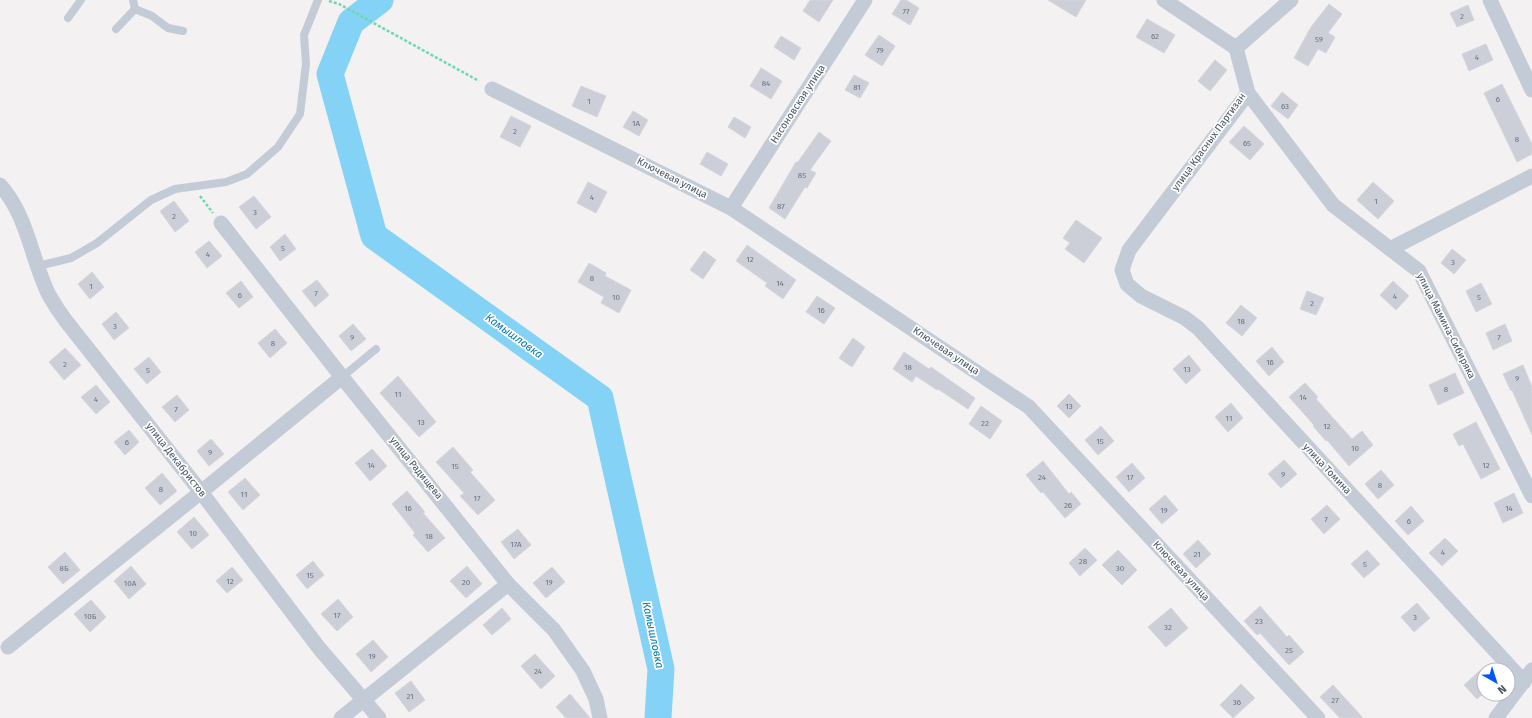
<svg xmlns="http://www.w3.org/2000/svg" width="1532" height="718" font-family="'Fira Sans',sans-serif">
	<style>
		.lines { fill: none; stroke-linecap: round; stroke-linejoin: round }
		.river { stroke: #84d3f6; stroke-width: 27 }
		.building { fill: #cccfd7; stroke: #d4d6dd }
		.path { stroke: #6fd7af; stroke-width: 2.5; stroke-dasharray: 3 2; stroke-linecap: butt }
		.lane { stroke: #c3cbd7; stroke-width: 8 }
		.street { stroke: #c3cbd7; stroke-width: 15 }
		.labels { text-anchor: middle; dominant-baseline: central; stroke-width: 3.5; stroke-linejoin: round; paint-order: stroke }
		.number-label { font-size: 8px; fill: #68717e }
		.street-label { font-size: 10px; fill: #465261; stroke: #fff }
		.water-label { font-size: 11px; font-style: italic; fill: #017ab2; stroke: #fff }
	</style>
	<rect width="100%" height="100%" fill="#f3f1f1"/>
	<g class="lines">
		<path class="river" d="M380 0 351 22 330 74 374 236 600 398 661 669 658 718"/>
	</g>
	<g class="building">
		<path d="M810 0H833L819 22 803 11Z"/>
		<path d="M901 0H906L919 8 910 25 892 14Z"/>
		<path d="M1048 0H1086L1076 17Z"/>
		<path d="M1329 4 1342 14 1328 33 1335 37 1326 53 1318 49 1308 66 1294 58 1311 27Z"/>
		<path d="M1468 5 1474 20 1457 27 1450 13Z"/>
		<path d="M1147 19 1175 35 1164 53 1136 37Z"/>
		<path d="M879 35 895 46 882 66 865 55Z"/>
		<path d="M781 36 801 48 794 60 774 47Z"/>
		<path d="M1486 44 1493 60 1469 71 1462 54Z"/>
		<path d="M1215 60 1227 70 1210 91 1198 81Z"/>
		<path d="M761 68 782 81 771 99 750 86Z"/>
		<path d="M854 75 869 83 860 98 845 90Z"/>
		<path d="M1502 84 1532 144V154L1517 162 1484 93Z"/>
		<path d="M581 86 606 96 597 117 572 106Z"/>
		<path d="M1282 92 1298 105 1288 119 1271 106Z"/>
		<path d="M633 111 648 120 639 136 623 127Z"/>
		<path d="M511 116 531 126 520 147 500 137Z"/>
		<path d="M734 117 751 127 745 138 728 127Z"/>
		<path d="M1244 126 1264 144 1250 160 1229 142Z"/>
		<path d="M819 132 831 141 810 170 816 173 807 188 805 187 785 219 769 208 796 162H798Z"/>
		<path d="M707 152 728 164 721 176 700 164Z"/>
		<path d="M588 182 607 192 596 213 577 203Z"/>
		<path d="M1373 182 1394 201 1378 219 1357 200Z"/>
		<path d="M254 196 271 217 256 229 239 207Z"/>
		<path d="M174 201 189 221 175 232 160 211Z"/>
		<path d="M1076 220 1102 238 1084 263 1065 249 1070 243 1063 238Z"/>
		<path d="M285 234 296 249 280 261 270 247Z"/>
		<path d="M209 241 222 256 207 268 195 252Z"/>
		<path d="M747 245 796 280 783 299 765 286 767 283 736 261Z"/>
		<path d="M1452 249 1466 260 1454 274 1441 263Z"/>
		<path d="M704 251 716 260 703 279 690 270Z"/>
		<path d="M589 263 606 273 605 276 631 290 619 313 601 303 604 297 578 282Z"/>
		<path d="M92 272 104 287 90 299 78 284Z"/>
		<path d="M317 280 329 295 315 307 302 291Z"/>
		<path d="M241 281 253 297 239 308 226 293Z"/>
		<path d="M1393 281 1409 296 1396 310 1380 295Z"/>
		<path d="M1481 283 1492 304 1476 312 1466 291Z"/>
		<path d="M1307 291 1324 298 1316 315 1300 309Z"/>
		<path d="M817 296 835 308 824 324 806 312Z"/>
		<path d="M1241 305 1257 318 1242 336 1226 323Z"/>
		<path d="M116 312 129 328 114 340 102 324Z"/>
		<path d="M353 324 366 339 351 351 339 336Z"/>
		<path d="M1505 324 1512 341 1493 350 1486 333Z"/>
		<path d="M275 329 287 343 270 358 258 343Z"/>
		<path d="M853 338 865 347 852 367 839 358Z"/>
		<path d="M1272 347 1284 362 1269 376 1256 361Z"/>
		<path d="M65 348 81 365 64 380 49 362Z"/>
		<path d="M904 352 929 369 931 367 975 398 968 409 938 389 937 390 916 376 912 382 893 369Z"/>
		<path d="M1189 355 1201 370 1186 384 1173 369Z"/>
		<path d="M149 357 161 372 147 384 134 369Z"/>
		<path d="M1523 365 1532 387V435L1512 390 1511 391 1503 374Z"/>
		<path d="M1455 373 1464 393 1438 405 1429 385Z"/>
		<path d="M398 376 436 422 419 437 380 393Z"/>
		<path d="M1305 383 1318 397 1316 399 1352 439 1362 431 1373 445 1349 466 1327 440 1326 441 1313 426 1314 425 1289 397Z"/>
		<path d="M96 385 110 402 96 414 81 397Z"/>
		<path d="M1069 394 1081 406 1069 418 1057 406Z"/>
		<path d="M177 395 189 410 175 422 162 407Z"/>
		<path d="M1231 403 1243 418 1228 432 1215 417Z"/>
		<path d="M981 406 1002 421 990 439 969 424Z"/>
		<path d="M1476 422 1500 469 1481 479 1463 444 1459 446 1453 434Z"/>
		<path d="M1101 426 1114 441 1098 455 1085 440Z"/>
		<path d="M129 430 139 442 125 455 114 442Z"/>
		<path d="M211 439 224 454 209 466 197 451Z"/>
		<path d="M453 447 473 470 470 472 495 500 478 515 460 496 464 493 436 462Z"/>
		<path d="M372 449 387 466 370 481 355 463Z"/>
		<path d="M1284 460 1297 474 1281 488 1268 474Z"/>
		<path d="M1043 461 1069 494 1071 492 1081 504 1065 518 1043 492 1041 493 1026 475Z"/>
		<path d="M1132 463 1145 478 1129 492 1116 477Z"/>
		<path d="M1381 470 1394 485 1378 499 1365 484Z"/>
		<path d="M162 473 177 491 160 505 145 488Z"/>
		<path d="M245 478 260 495 243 510 228 492Z"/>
		<path d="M407 491 425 512 423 513 445 538 428 552 413 535 415 533 392 504Z"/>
		<path d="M1514 493 1523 513 1503 523 1494 503Z"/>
		<path d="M1165 495 1178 510 1162 524 1149 509Z"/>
		<path d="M1327 505 1340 519 1324 534 1311 519Z"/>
		<path d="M1411 506 1424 521 1408 535 1395 521Z"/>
		<path d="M194 517 209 535 192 549 177 532Z"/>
		<path d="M518 529 531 545 514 559 501 542Z"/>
		<path d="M1445 538 1458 551 1442 566 1429 553Z"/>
		<path d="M1198 540 1211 554 1196 568 1183 554Z"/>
		<path d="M1085 548 1097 560 1080 576 1069 563Z"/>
		<path d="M1118 550 1137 570 1122 585 1102 565Z"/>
		<path d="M1367 550 1380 564 1364 578 1351 564Z"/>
		<path d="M65 552 80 570 63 584 48 567Z"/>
		<path d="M313 561 324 575 307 589 296 575Z"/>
		<path d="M131 566 146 584 129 599 114 581Z"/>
		<path d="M467 566 482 584 466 598 450 581Z"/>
		<path d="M232 567 243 580 227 593 216 581Z"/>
		<path d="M552 567 565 582 546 598 533 583Z"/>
		<path d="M338 599 353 617 337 631 321 614Z"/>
		<path d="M91 600 106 617 90 632 74 614Z"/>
		<path d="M1417 603 1430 618 1414 632 1401 617Z"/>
		<path d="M1260 606 1287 637 1289 635 1304 652 1289 665 1260 633 1257 635 1244 621Z"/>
		<path d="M502 608 511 619 492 635 483 625Z"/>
		<path d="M1171 608 1188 628 1166 647 1148 627Z"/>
		<path d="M373 640 388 657 371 672 356 654Z"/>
		<path d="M535 654 555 676 541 689 521 666Z"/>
		<path d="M1484 667V693L1477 699 1464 685Z"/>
		<path d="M411 681 425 700 409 712 395 693Z"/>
		<path d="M1241 684 1255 698 1233 718 1220 705Z"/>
		<path d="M1333 685 1363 718H1340L1320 697Z"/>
		<path d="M570 694 590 718H566L556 707Z"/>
	</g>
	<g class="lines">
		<g class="path">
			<path d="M329 1 339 4 479 81"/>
			<path d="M200 196 213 213"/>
		</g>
		<g class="lane">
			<path d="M133 0 135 9"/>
			<path d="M135 9 152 16 168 28 183 31"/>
			<path d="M68 18 81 0"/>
			<path d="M116 29 135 9"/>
			<path d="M38 266 71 258 97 243 151 200 175 189 226 182 247 174 278 147 300 114 306 64 304 35 318 0"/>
			<path d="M342 377 376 349"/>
		</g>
		<g class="street">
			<path d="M1164 0 1236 48"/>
			<path d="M1291 0 1236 48 1248 93 1129 250 1122 270 1127 284 1141 296 1185 318 1198 328 1524 682"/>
			<path d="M1490 0 1532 90"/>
			<path d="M492 89 731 208 1029 407 1318 718"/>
			<path d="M1248 93 1333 205 1419 271 1532 496"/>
			<path d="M0 185C28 216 31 259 49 295 54 304 60 313 66 321L201 492 319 648 379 718"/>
			<path d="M731 208 865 0"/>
			<path d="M221 223 342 377 508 584 554 630 583 671 596 699 600 718"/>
			<path d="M1390 249 1532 176"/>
			<path d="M8 647 201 492 342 377"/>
			<path d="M341 718 508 584"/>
			<path d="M1496 718 1532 670"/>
		</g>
	</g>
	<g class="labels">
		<g class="number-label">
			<text x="906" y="11">77</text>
			<text x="1462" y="16">2</text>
			<text x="1155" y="36">62</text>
			<text x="1319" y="39">59</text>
			<text x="880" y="50">79</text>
			<text x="1477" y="57">4</text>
			<text x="766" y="83">84</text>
			<text x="857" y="87">81</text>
			<text x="1498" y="99">6</text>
			<text x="589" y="101">1</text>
			<text x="1285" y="106">63</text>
			<text x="636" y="123">1А</text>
			<text x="515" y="131">2</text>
			<text x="1517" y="139">8</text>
			<text x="1247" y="143">65</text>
			<text x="802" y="175">85</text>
			<text x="592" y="197">4</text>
			<text x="1376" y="201">1</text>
			<text x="781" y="206">87</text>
			<text x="255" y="212">3</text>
			<text x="174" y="216">2</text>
			<text x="283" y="248">5</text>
			<text x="208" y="254">4</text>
			<text x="750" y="259">12</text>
			<text x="1453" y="262">3</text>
			<text x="592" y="278">8</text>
			<text x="780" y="283">14</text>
			<text x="91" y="286">1</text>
			<text x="316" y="293">7</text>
			<text x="240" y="295">6</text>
			<text x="1395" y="296">4</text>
			<text x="616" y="297">10</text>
			<text x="1479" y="297">5</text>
			<text x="1312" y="303">2</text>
			<text x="821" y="310">16</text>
			<text x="1241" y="321">18</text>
			<text x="115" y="326">3</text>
			<text x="352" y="337">9</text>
			<text x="1499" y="337">7</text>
			<text x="273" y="343">8</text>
			<text x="1270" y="362">16</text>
			<text x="65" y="364">2</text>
			<text x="908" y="367">18</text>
			<text x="1187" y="369">13</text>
			<text x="148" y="370">5</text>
			<text x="1517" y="378">9</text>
			<text x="1446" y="389">8</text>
			<text x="398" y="394">11</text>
			<text x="1303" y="397">14</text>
			<text x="96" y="399">4</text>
			<text x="1069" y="406">13</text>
			<text x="176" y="409">7</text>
			<text x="1229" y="418">11</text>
			<text x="421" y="422">13</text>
			<text x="985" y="423">22</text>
			<text x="1327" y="426">12</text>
			<text x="1100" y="441">15</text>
			<text x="127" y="442">6</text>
			<text x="1355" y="448">10</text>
			<text x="210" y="452">9</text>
			<text x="371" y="465">14</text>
			<text x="1486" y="465">12</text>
			<text x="455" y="466">15</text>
			<text x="1283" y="474">9</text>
			<text x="1042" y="477">24</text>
			<text x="1130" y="477">17</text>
			<text x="1380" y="485">8</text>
			<text x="161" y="489">8</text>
			<text x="244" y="494">11</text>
			<text x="477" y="498">17</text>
			<text x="1068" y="505">26</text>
			<text x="408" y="508">16</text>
			<text x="1509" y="508">14</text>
			<text x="1164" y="510">19</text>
			<text x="1326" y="519">7</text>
			<text x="1409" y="521">6</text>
			<text x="193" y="533">10</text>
			<text x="429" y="536">18</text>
			<text x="516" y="544">17А</text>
			<text x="1443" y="552">4</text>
			<text x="1197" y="554">21</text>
			<text x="1083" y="561">28</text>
			<text x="1365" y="564">5</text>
			<text x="64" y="568">8Б</text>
			<text x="1120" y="568">30</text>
			<text x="310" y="575">15</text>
			<text x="230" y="581">12</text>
			<text x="466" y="582">20</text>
			<text x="549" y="582">19</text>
			<text x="130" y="583">10А</text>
			<text x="337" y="615">17</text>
			<text x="90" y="616">10Б</text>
			<text x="1415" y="617">3</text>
			<text x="1259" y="621">23</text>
			<text x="1168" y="627">32</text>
			<text x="1289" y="650">25</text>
			<text x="372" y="656">19</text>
			<text x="538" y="671">24</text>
			<text x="410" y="696">21</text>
			<text x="1335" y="700">27</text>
			<text x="1237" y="702">36</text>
		</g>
		<g class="street-label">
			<text transform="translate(798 104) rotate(-57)">Насоновская улица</text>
			<text transform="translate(1209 142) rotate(-54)">улица Красных Партизан</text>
			<text transform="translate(672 178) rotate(27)">Ключевая улица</text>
			<text transform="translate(1446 326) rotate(63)">улица Мамина-Сибиряка</text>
			<text transform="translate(946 351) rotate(34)">Ключевая улица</text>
			<text transform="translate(176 460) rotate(52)">улица Декабристов</text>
			<text transform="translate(416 468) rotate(51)">улица Радищева</text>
			<text transform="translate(1327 469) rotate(47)">улица Томина</text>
			<text transform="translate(1181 571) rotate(47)">Ключевая улица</text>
		</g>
		<g class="water-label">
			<text transform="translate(514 336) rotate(36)">Камышловка</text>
			<text transform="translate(653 635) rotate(78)">Камышловка</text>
		</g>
	</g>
	<g transform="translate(1496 682) rotate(141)"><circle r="19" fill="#ffffff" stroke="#b5bac0"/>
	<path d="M0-3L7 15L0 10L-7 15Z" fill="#0456fa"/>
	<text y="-6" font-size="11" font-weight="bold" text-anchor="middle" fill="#465261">N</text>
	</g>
</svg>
